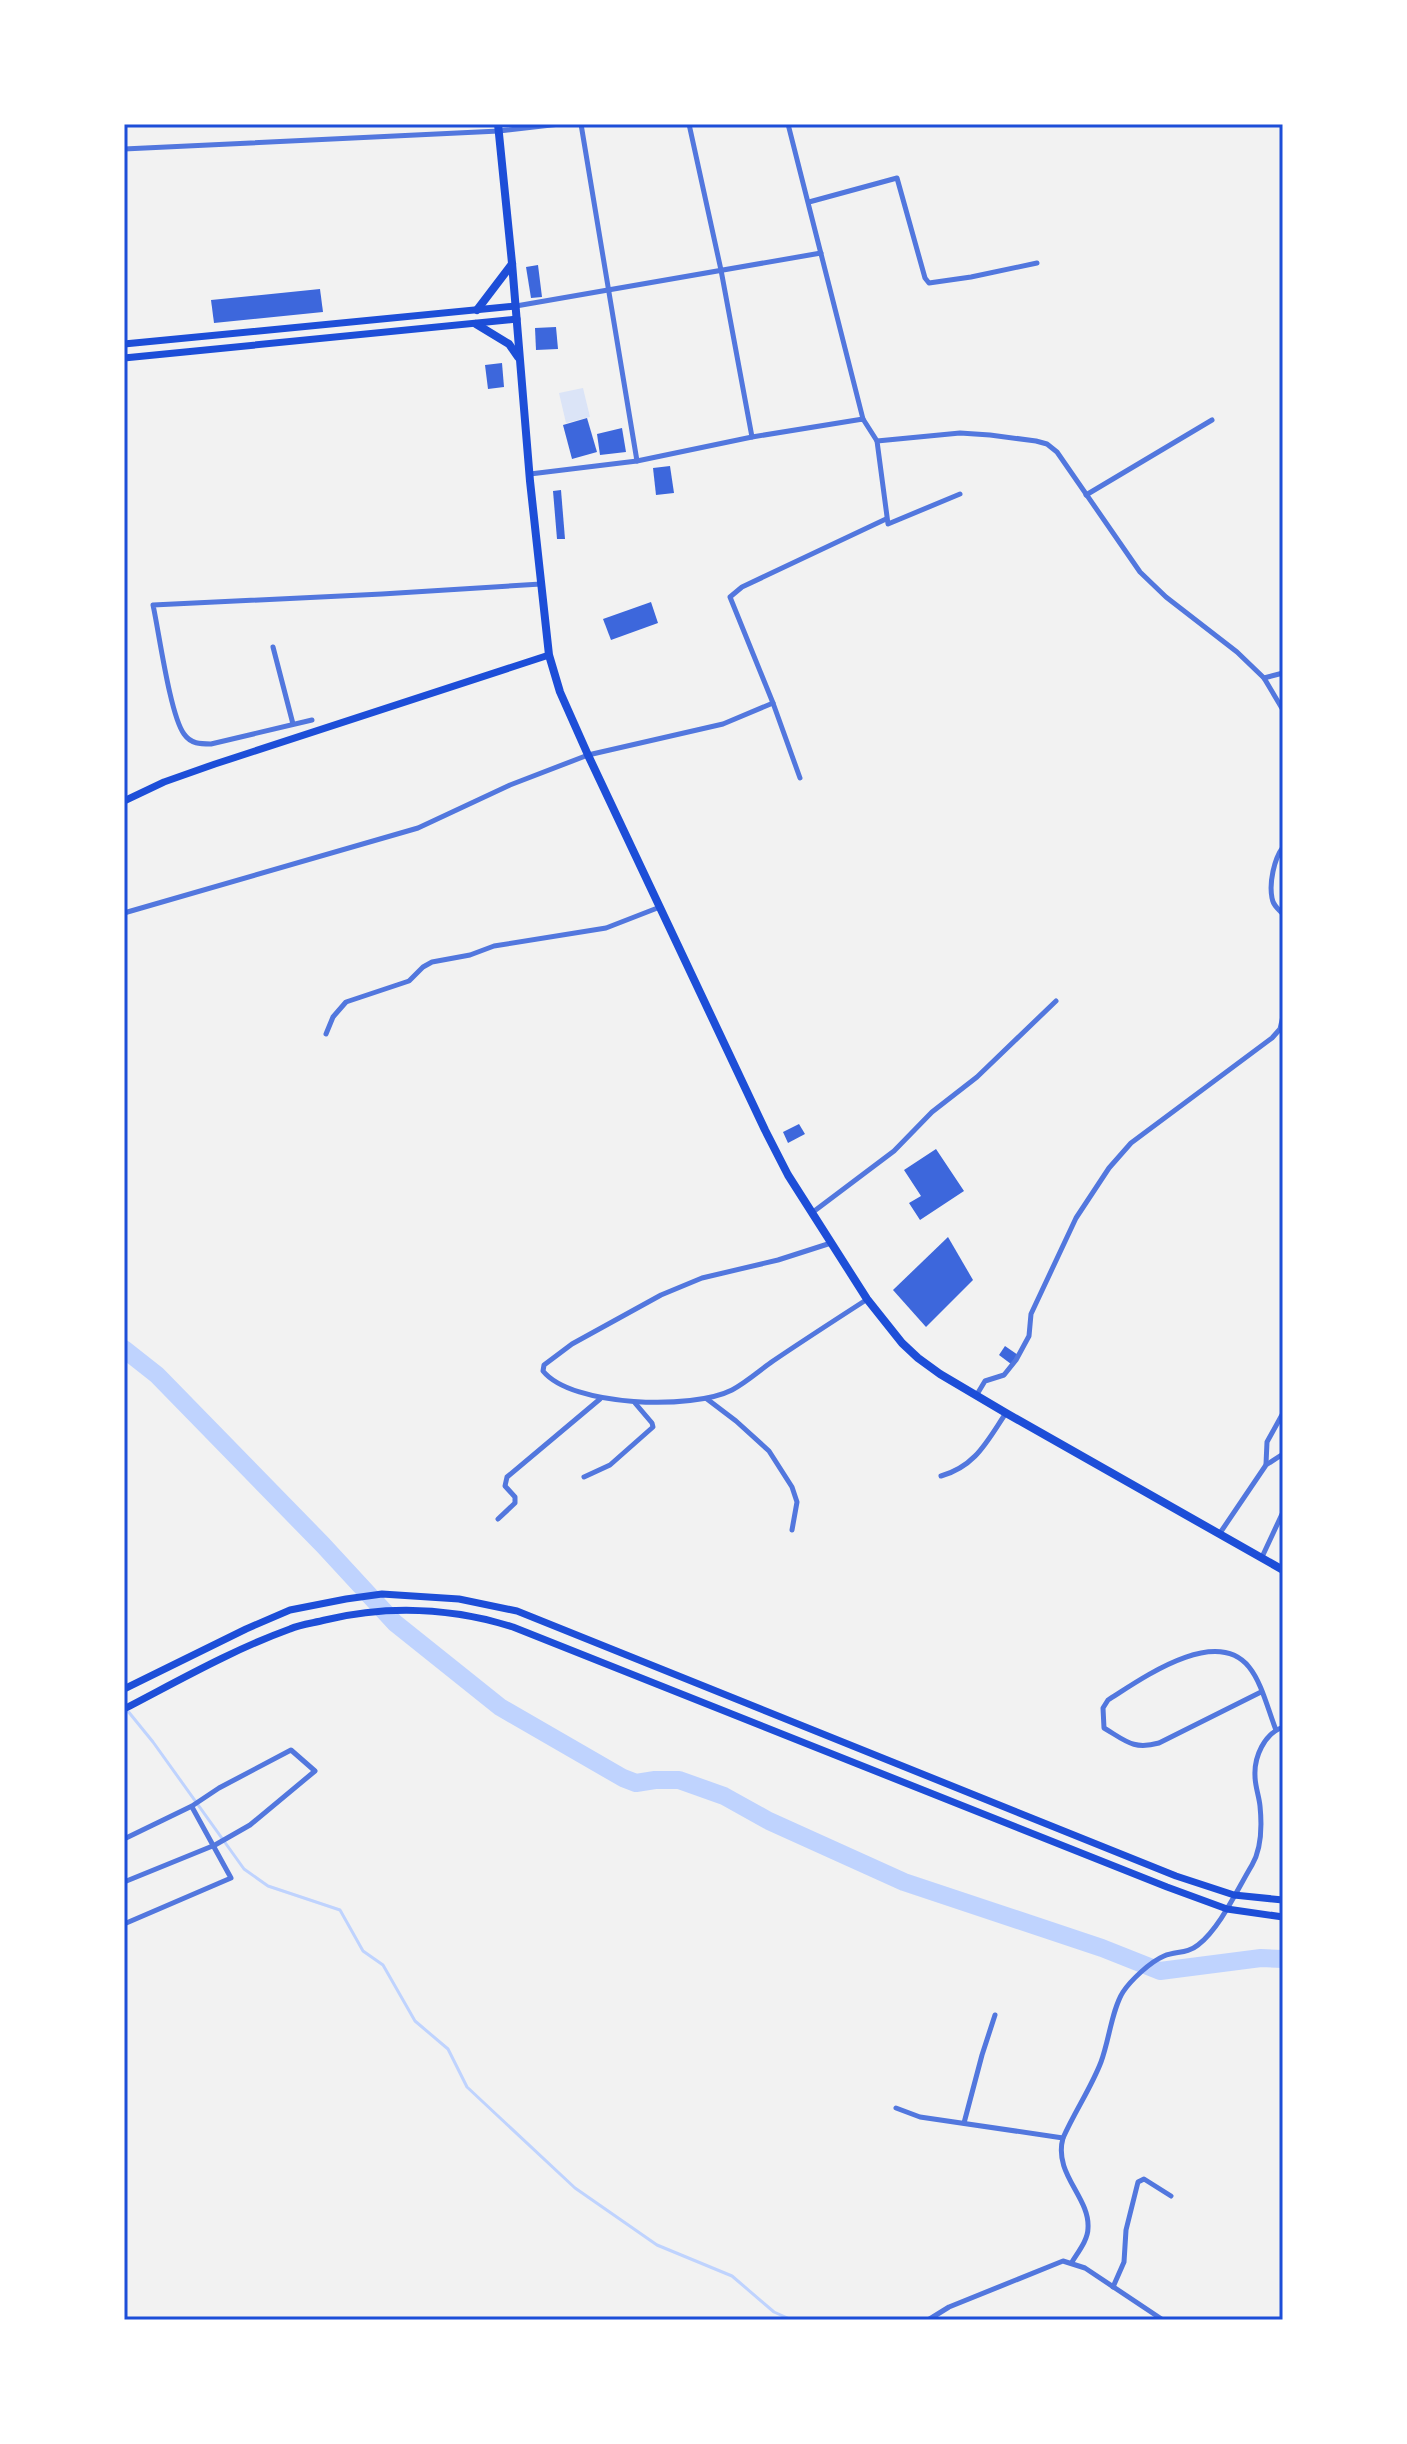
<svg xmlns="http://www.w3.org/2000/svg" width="1407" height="2444" font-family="'Open Sans',sans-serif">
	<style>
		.green { fill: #dbe4f7 }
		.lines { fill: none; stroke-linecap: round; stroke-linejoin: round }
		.stream { stroke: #bfd3fe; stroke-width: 3 }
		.river { stroke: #bfd3fe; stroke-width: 18 }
		.building { fill: #3d67dc }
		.minor { stroke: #5277de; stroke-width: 5 }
		.secondary { stroke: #1d4ed8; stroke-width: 7 }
		.trunk { stroke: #1d4ed8; stroke-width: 8 }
		.neatline { fill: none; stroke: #1d4ed8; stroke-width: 3 }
	</style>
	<rect width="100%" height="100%" fill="#f2f2f2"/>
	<path class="green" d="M583 388 590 417 566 423 559 393Z"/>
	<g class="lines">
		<path class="stream" d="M127 1710 153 1742 244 1869 268 1886 340 1910 363 1951 383 1965 415 2021 448 2049 467 2087 575 2188 657 2245 732 2276 774 2312 792 2320"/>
		<path class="river" d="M124 1349 157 1375 323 1545 395 1623 500 1707 623 1778 636 1783 655 1780H679L724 1796 769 1821 904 1882 1102 1948 1160 1971 1261 1958 1283 1959"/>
	</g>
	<g class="building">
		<path d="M538 265 542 297 531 298 526 267Z"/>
		<path d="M320 289 323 312 214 323 211 300Z"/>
		<path d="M556 327 558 349 536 350 535 328Z"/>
		<path d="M502 363 504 387 488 389 485 365Z"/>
		<path d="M587 418 597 452 572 459 563 425Z"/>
		<path d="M622 428 626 452 600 455 597 434Z"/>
		<path d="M670 466 674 493 656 495 653 468Z"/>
		<path d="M561 490 565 539H557L553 491Z"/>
		<path d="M651 602 658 623 611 640 603 619Z"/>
		<path d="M799 1124 805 1134 788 1143 783 1132Z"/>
		<path d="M936 1149 964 1191 920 1220 909 1203 921 1196 904 1170Z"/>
		<path d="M948 1237 973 1280 926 1327 893 1290Z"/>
		<path d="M1005 1346 1018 1355 1011 1364 999 1355Z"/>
	</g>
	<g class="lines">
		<g class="minor">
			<path d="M581 124 637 461"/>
			<path d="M689 124 721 270 752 437"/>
			<path d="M788 124 863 419"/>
			<path d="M124 149 499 131 560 124"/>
			<path d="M809 202 897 178 925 278 929 283 971 277 1037 263"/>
			<path d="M516 306 821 253"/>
			<path d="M877 441 888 524 960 494"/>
			<path d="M530 474 637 461 752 437 863 419 877 441 960 433 990 435 1036 441 1047 444 1057 452 1140 572 1166 597 1237 652 1264 678 1283 710"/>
			<path d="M1086 495 1212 420"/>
			<path d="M273 647 293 724"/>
			<path d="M1264 678 1283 673"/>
			<path d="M312 720 211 744C200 744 191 744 184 734 170 715 159 632 153 605L382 594 541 584"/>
			<path d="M800 778 773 703 730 597 742 587 886 519"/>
			<path d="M1283 847C1274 859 1269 883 1272 898 1273 905 1278 909 1283 914"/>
			<path d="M124 913 418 828 510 785 588 755 723 724 773 703"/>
			<path d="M326 1034 333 1017 346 1002 409 981 423 967 432 962 470 955 494 946 606 928 660 907"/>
			<path d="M813 1212 894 1151 932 1112 977 1077 1056 1001"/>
			<path d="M831 1243 778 1260 702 1278 661 1295 572 1344 544 1365 543 1371C572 1407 693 1410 732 1390 747 1382 760 1370 773 1361 804 1340 835 1320 866 1300"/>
			<path d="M976 1396 985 1381 1004 1375 1016 1360 1029 1336 1031 1314 1076 1218 1109 1168 1131 1143 1272 1038 1280 1029 1283 1016"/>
			<path d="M707 1399 736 1421 769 1451 792 1487 797 1502 792 1530"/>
			<path d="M1266 1464 1267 1442 1283 1413"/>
			<path d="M941 1476C976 1466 987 1441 1006 1413"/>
			<path d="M584 1477 610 1465 653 1427 652 1423 635 1403"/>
			<path d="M498 1519 515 1503V1497L505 1486 507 1477 600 1399"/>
			<path d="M1220 1533 1266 1465 1283 1454"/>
			<path d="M1262 1557 1283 1512"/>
			<path d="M1261 1692 1159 1743C1133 1750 1126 1741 1104 1728L1103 1708 1108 1700C1140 1680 1215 1625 1249 1667 1262 1683 1268 1710 1276 1730"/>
			<path d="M124 1839 192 1806 219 1788 291 1750 315 1771 250 1825 215 1845 124 1882"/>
			<path d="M124 1924 231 1878 192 1807"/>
			<path d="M896 2108 920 2117 1063 2138"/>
			<path d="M964 2123 982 2055 995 2015"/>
			<path d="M1072 2262C1078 2252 1088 2240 1088 2228 1090 2197 1053 2174 1063 2138 1075 2111 1091 2088 1101 2062 1109 2041 1112 2009 1123 1992 1131 1980 1150 1962 1164 1956 1176 1951 1187 1954 1198 1945 1220 1928 1237 1890 1252 1865 1262 1848 1262 1826 1260 1806 1259 1796 1255 1786 1255 1776 1254 1757 1264 1734 1283 1727"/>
			<path d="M1113 2287 1124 2262 1126 2230 1138 2182 1144 2179 1171 2196"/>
			<path d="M928 2320 949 2307 1063 2261 1085 2268 1163 2320"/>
		</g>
		<g class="secondary">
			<path d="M124 344 516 306"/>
			<path d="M124 358 517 319"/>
			<path d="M124 801 164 782 215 764 549 655"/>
			<path d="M124 1689 246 1629 290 1610 346 1599 382 1594 459 1599 517 1611 1176 1876 1234 1895 1283 1900"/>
			<path d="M124 1709C178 1681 232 1650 290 1629 301 1624 314 1623 325 1620 388 1605 452 1608 513 1627L1167 1887 1227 1909 1283 1917"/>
		</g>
		<g class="trunk">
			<path d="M498 124 512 263 530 481 549 655 560 692 588 755 765 1130 788 1175 867 1299 902 1343 918 1358 940 1374 1006 1413 1283 1570"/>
			<path d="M477 310 512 264"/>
			<path d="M476 324 509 344 518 357"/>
		</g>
	</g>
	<rect width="1407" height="2444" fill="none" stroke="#ffffff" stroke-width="252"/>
	<rect x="126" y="126" width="1155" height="2192" class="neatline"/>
</svg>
